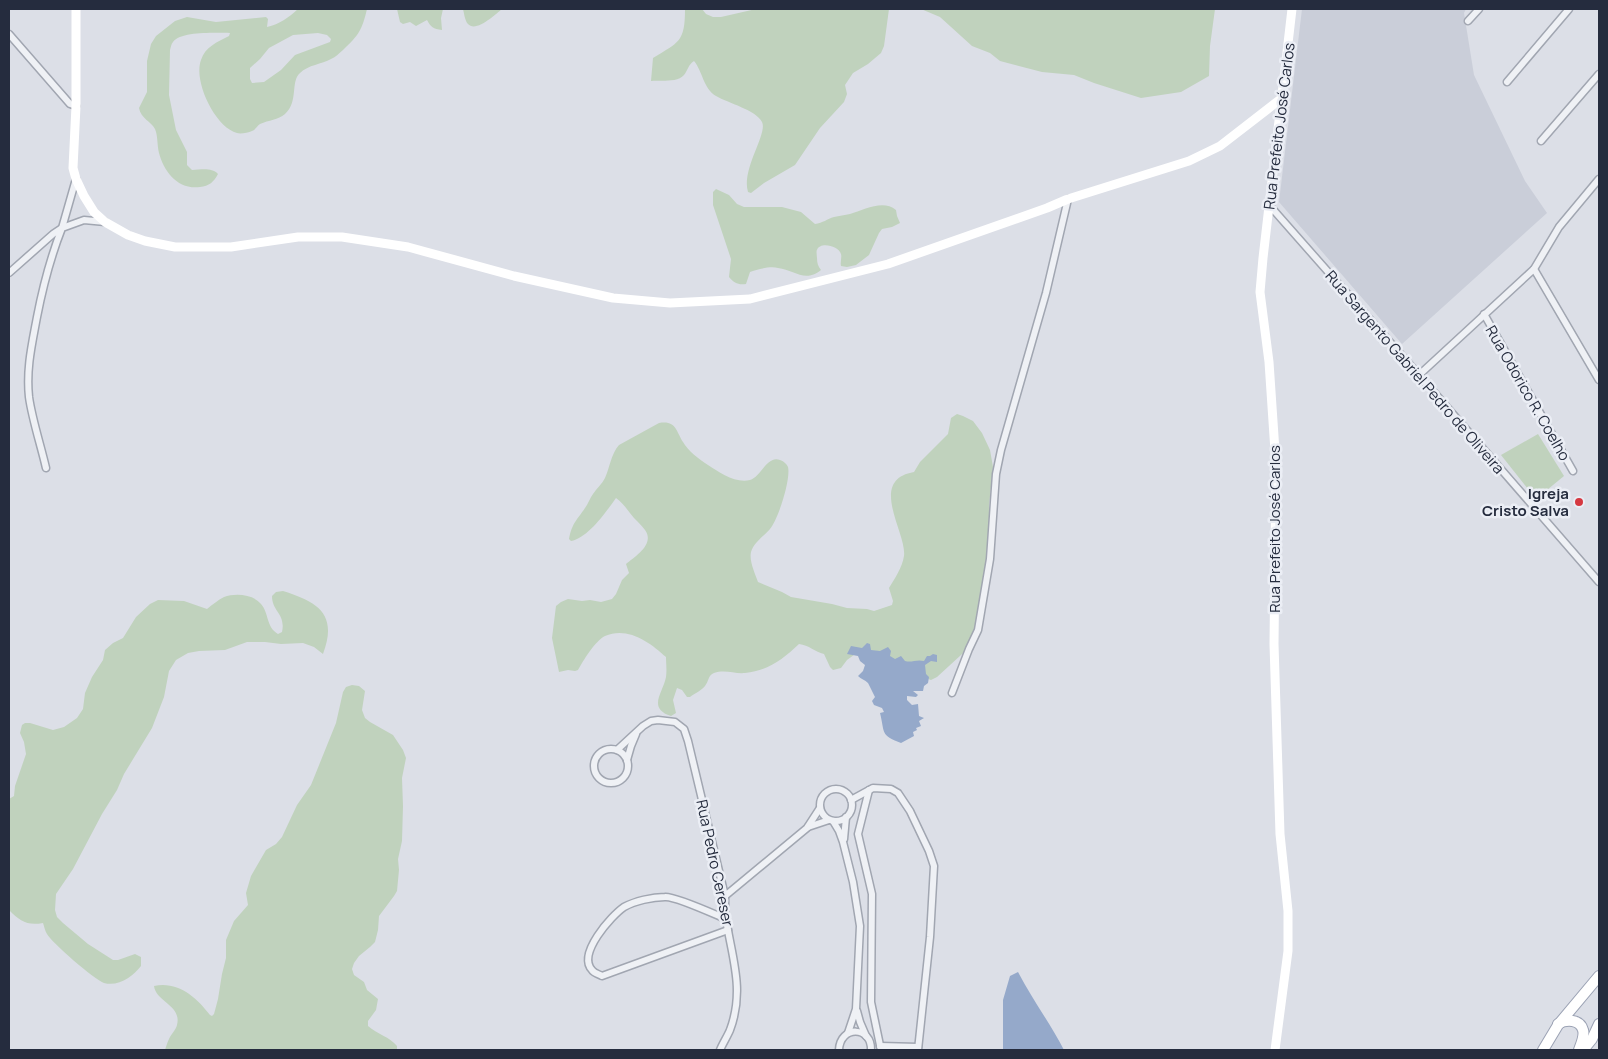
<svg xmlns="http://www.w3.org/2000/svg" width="1608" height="1059" font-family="Manrope,sans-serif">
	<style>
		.built { fill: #caced9 }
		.green { fill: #c0d2bd; fill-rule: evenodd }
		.water { fill: #95a9ca }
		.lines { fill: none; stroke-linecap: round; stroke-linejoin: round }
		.street-casing { stroke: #a1a6b1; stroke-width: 9 }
		.primary-casing { stroke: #9ba2b4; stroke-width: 12 }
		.street { stroke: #eff1f5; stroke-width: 6 }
		.secondary { stroke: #fff; stroke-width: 9 }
		.primary { stroke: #fff; stroke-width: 10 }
		.poi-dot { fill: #d53840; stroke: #ebeef5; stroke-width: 2 }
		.labels { text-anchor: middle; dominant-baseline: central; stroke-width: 5; stroke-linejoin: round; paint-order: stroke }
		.street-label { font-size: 15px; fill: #252c3e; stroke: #ebeef5 }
		.poi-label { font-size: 15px; font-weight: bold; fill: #252c3e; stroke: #ebeef5; text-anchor: end }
	</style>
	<rect width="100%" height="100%" fill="#dcdfe7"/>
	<path class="built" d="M1302 9H1466L1464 13 1474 75 1525 181 1547 213 1402 344 1279 202Z"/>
	<g class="green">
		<path d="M298 9H367C362 30 359 35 343 50 339 53 336 57 331 59 322 64 308 65 300 73 290 82 299 101 285 114 278 120 269 120 260 124 257 126 255 130 252 131 248 133 240 134 237 133 215 127 193 81 201 60 205 47 217 42 229 36L230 33C217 33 181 31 173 42 171 44 171 47 170 50L169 95 176 130 187 152V165L192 170C201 170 211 167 218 174 214 182 209 186 200 187 178 190 164 172 159 153 157 145 158 136 155 129 151 121 141 119 139 108L147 92V61L151 44 156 36 175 21 187 17 216 22 266 17 268 19 267 27C280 24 288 18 298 9ZM318 33 327 35 331 39 330 42 295 55 281 70 264 82 252 83 250 79V68L260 59 269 48 293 35Z"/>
		<path d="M397 9H443L441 18 442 30C433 29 431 27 427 20L416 26 410 22 403 24 400 22Z"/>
		<path d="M463 9H502C496 14 476 33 468 24 465 21 464 13 463 9Z"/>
		<path d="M685 9H702L706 14 713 17H721L756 9H889L884 46 881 53 868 64 853 73 845 85 847 94 844 102 820 128 795 165 764 183 751 193 748 192C741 169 768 134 762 122 756 110 728 103 716 96 703 88 703 72 694 61 688 65 688 70 684 75 677 83 660 80 651 81L653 58C679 42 685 42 685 9Z"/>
		<path d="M921 9H1215L1210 46 1209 76 1181 92 1141 98 1094 83 1074 75 1042 72 1000 61 990 53 972 46 940 17Z"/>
		<path d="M716 189 729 195 737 204 744 207H782L801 212 815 224C823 223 827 219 834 217 839 216 845 215 850 214 864 210 883 199 896 210L897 216 900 223 892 227 882 229 879 233 869 255 856 265 847 267 841 266C840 262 842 258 841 254 839 246 820 241 817 250 816 251 817 257 817 258 817 263 818 266 821 270 805 283 794 270 778 268 771 266 757 269 750 272L746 284C738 285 734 283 729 277L731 259 713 205V192Z"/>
		<path d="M957 414 963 416 973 421 982 433 990 450 993 467 989 506 990 541 973 644 937 677 931 680 925 678 858 652 847 660 841 668 833 670 830 667 824 654C815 652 809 645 799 644 783 659 768 671 745 673 734 674 725 669 714 673 708 675 709 681 705 686 702 690 694 694 690 697H687L682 690 677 688 673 700 676 713 671 716C647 708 663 693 666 677 667 670 666 663 666 657 650 642 627 626 605 636 595 641 583 661 578 670L575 671 568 670 559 672 552 638 556 606 561 602 568 599 582 601 590 600 601 602 612 599 616 594 622 580 629 573 626 564C636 556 655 544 645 530 642 526 638 522 634 518 628 511 624 504 616 498 606 512 588 538 571 541L569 539C572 523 577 520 585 508 588 504 590 498 593 494 597 488 602 484 605 478 610 467 611 454 619 445L659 423C676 420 676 431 683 442 688 451 699 459 708 465 719 472 736 484 750 480 761 477 767 455 780 460 783 461 787 464 788 467 791 479 778 520 770 529 764 536 754 542 751 552 749 561 755 573 758 582L782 592 791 597 832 604 847 608 867 609 874 611 892 605 893 601 889 588C895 578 902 568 904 556 907 533 867 480 914 472L920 462 948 434 951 418Z"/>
		<path d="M1538 434 1564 476 1536 499 1501 455Z"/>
		<path d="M283 591C318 602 338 614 323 654L314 647 303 643 281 644 265 642H247L225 650 199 651 188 653 176 660 169 671 164 697 152 728 124 774 117 790 102 814 73 869 56 894 55 910 57 917 63 923 88 944 113 960H118L135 954 141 957V966C133 976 119 987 104 983 95 980 51 942 47 934 45 931 44 926 43 923 27 926 20 921 9 910V799L14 796 15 786 26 754 24 742 20 733 22 725 25 723H30L53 730 64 727 77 718 83 709 85 693 92 677 103 660 105 650 113 643 123 638 136 617 150 604 158 600 184 601 207 609C212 605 218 600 224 597 235 593 253 594 261 604 269 613 266 627 278 634L282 632C286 613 272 612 272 596L276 592Z"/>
		<path d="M352 685 359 686 365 691 362 710 365 718 370 722 393 735 403 750 406 758 402 778 403 806 402 841 398 859 399 870 397 891 394 896 379 916 378 930 375 942 370 947 359 956 354 963 352 969 354 975 364 982 367 990 378 999 376 1010 368 1021V1026C377 1034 390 1037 397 1046V1050H165C166 1047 167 1043 169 1039 171 1034 176 1030 177 1025 182 1005 156 1002 154 986 178 981 196 997 210 1015L212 1016 214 1014 218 999 222 974 226 958V940L234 921 248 905 246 893 251 876 266 850 276 844 282 837 297 805 311 785 336 723 343 692 346 687Z"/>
	</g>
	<g class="water">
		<path d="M867 643 870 644 871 650 880 651 888 647 891 651 890 656 895 659 901 656 905 661C912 663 916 659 924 661L927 656H930L933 654 937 655V662L931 661 925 665 926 674 929 677 928 683 924 686 923 691H913L918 695 916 697 907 696V700L912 705 918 704 919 716 924 718 919 721 921 726 916 728 917 730 913 732 914 736 901 743C880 735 885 733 880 713L884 712 882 708 874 705 872 701 875 697C873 693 870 687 868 683 865 680 861 679 858 676L863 671 865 665 860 661 858 656 847 654 851 646 862 648Z"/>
		<path d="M1018 972C1032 999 1050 1023 1064 1050H1003V1000L1010 976Z"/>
	</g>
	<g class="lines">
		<defs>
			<g id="street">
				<path d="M1468 21 1479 9"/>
				<path d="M9 34 70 104 76 106"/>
				<path d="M1507 82 1569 9"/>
				<path d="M1541 141 1599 74"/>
				<path d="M1270 206 1419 375 1599 582"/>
				<path d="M1534 269 1599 380"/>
				<path d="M9 273 53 234 62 228 76 179"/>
				<path d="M1484 314 1573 471"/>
				<path d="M1419 375 1534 269 1559 227 1599 179"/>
				<path d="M46 468C41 446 32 419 29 397 26 369 32 344 37 317 43 286 51 256 62 228L84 220 105 222"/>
				<path d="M952 693 969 649 978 630 990 559 996 474 1001 450 1046 293 1068 199"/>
				<circle cx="611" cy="766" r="17"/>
				<path d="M617 750 643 726 651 721 658 720 675 722 684 729 688 741 725 896C725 904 725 912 726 919 732 958 745 990 730 1030 727 1037 723 1043 720 1050"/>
				<path d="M627 760 631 746 636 734"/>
				<circle cx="836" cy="805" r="16"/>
				<path d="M869 790 858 834 872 894 871 1002 881 1050"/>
				<path d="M851 800 873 788 891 789 898 793 910 811 929 851 934 866 930 937 918 1050"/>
				<path d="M833 821 839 831 843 842 853 882 860 926 856 1009 848 1033"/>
				<path d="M808 827 829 820"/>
				<path d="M844 839 846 817"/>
				<path d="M725 896 807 828 820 808"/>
				<path d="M726 919C714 914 675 896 665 897 652 897 635 901 624 907 611 916 577 954 592 970 594 973 598 974 602 976L728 930"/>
				<path d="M857 1011 860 1022 866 1036"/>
				<path d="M880 1046 918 1047"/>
				<path d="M839 1050C840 1025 872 1026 871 1050"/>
			</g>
			<g id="primary">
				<path d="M1558 1024C1566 1019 1580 1019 1583 1030 1585 1036 1581 1044 1579 1050"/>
				<path d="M1543 1050 1558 1025 1599 976"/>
				<path d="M1583 1050 1592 1039 1599 1024"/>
			</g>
		</defs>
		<use href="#street" class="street-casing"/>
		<use href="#primary" class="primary-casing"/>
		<use href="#street" class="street"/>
		<g class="secondary">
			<path d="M76 9V106L73 168 76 179 84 196 94 212 105 222 128 235 145 241 175 247H231L298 237H342L408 247 514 276 613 298 670 303 750 299 888 264 1047 208 1068 199 1189 161 1220 146 1282 98"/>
			<path d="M1275 1050 1288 951V911L1280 834 1274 644 1276 466 1269 362 1260 292 1263 258 1292 9"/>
		</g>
		<use href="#primary" class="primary"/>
	</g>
	<circle class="poi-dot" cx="1579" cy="502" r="5"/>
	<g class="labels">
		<g class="street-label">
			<text transform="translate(1279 126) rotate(-83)">Rua Prefeito José Carlos</text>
			<text transform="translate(1415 372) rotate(49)">Rua Sargento Gabriel Pedro de Oliveira</text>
			<text transform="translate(1528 393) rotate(60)">Rua Odorico R. Coelho</text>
			<text transform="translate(1274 529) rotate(-90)">Rua Prefeito José Carlos</text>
			<text transform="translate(715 863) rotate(78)">Rua Pedro Cereser</text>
		</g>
		<g class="poi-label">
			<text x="1569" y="493">Igreja<tspan x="1569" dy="17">Cristo Salva</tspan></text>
		</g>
	</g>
	<rect width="1608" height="1059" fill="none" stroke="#252c3e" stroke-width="20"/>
</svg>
